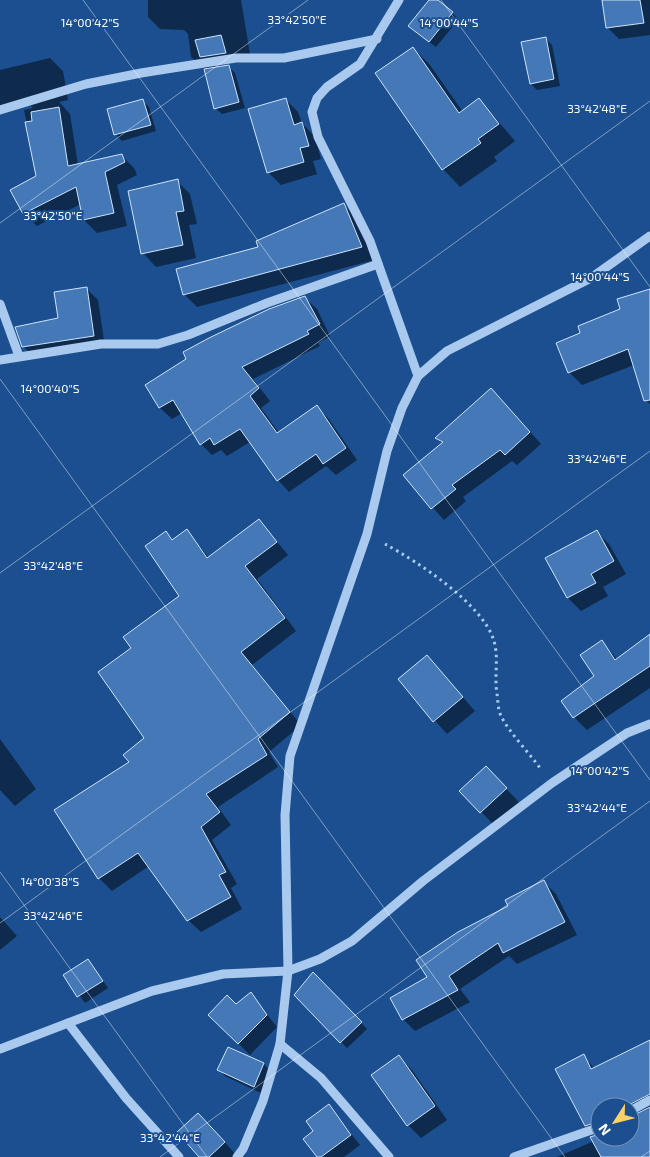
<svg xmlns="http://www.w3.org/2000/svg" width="650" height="1157" font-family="'Exo 2',sans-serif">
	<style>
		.shadow { fill: #0007; fill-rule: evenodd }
		.building { fill: #4478b7; stroke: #cfe3fa }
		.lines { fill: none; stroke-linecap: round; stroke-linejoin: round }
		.path { stroke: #a9c9ee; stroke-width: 3; stroke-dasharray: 2.5 4; stroke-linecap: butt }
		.minor { stroke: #a9c9ee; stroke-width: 9 }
		.ticks { fill: none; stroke: #fff; stroke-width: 1; stroke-opacity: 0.45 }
		.ticks-label { font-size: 12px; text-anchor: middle; fill: #fff; stroke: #1b4f8f; stroke-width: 4; stroke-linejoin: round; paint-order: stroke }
	</style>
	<rect width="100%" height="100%" fill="#1b4f8f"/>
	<g class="shadow">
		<path d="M148 0H241L251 60 216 66V69L229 67 235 73 245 108 222 114 215 108 204 68 191 57 188 34 184 30 160 29 148 17Z"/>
		<path d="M430 0H436L459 19 436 47 416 32Z"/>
		<path d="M603 0H650V35L619 39 607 27Z"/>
		<path d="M546 39 552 45 560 86 537 90 531 84Z"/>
		<path d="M413 48 430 65 463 112 479 99 515 141 494 157 497 161 460 187 443 169 376 74Z"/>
		<path d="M50 58 63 71 68 100 59 102 70 114 78 165 121 155 134 168 137 175 117 185 127 226 97 233 84 220 81 204 37 226 24 213 38 177 24 110 33 108 30 105 0 112V70Z"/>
		<path d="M285 99 298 112 302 123 315 137 321 159 313 161 317 174 281 185 268 172Z"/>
		<path d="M142 100 149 107 156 131 122 141 116 135Z"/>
		<path d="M177 181 190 194 197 224 189 225 196 258 156 267 143 253Z"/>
		<path d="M343 204 356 217 374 260 197 307 184 294 260 248Z"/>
		<path d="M86 288 98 300 105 347 35 358 23 346 60 319Z"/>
		<path d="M650 290V404L644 398 634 365 582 385 569 372 582 334Z"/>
		<path d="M305 298 317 309 330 336 318 343 320 346 253 379 270 401 261 408 279 433 317 407 328 418 357 460 336 475 326 466 289 492 278 480 250 442 227 456 221 450 212 455 201 444 182 413 172 419 160 408 147 385Z"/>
		<path d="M502 401 541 444 517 465 512 461 463 497 466 501 444 520 405 476 443 444 437 438Z"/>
		<path d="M259 520 288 555 257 579 296 631 252 665 301 725 269 752 278 767 218 807 231 825 212 840 237 884 231 888 242 909 201 932 188 920 149 866 112 891 99 878 56 810 130 762 146 738 133 648 181 596 166 533 173 540 187 531 209 558Z"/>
		<path d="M596 531 609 544 626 574 603 587 608 596 581 611 568 598 547 559Z"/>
		<path d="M650 635V688L587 730 574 717 596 677 602 642 618 660Z"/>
		<path d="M427 656 475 711 447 734 399 680Z"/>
		<path d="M0 739 36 789 15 806 0 790Z"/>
		<path d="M486 768 519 802 494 825 461 791Z"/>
		<path d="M544 882 556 894 577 935 517 964 509 956 460 989 470 1002 415 1031 403 1019 429 977 510 907Z"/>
		<path d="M0 917 17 936 0 950Z"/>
		<path d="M88 960 108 988 85 1003 65 975Z"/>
		<path d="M313 974 367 1029 347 1048 295 995Z"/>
		<path d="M251 994 277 1027 250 1055 210 1015 236 1006Z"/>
		<path d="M650 1041V1157H557L594 1141 597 1136 586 1125 583 1056 595 1069ZM600 1107H630V1137H600Z"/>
		<path d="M228 1048 264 1064 270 1071 261 1093 225 1076 219 1070Z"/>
		<path d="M399 1057 412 1070 447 1120 421 1138 408 1125Z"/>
		<path d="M329 1106 360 1145 344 1157H318L315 1131Z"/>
		<path d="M211 1127 237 1156 236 1157H201Z"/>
	</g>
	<g class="building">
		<path d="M429 0H438L453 12 429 42 408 26Z"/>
		<path d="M602 0H640L644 23 606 28Z"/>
		<path d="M221 35 226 53 200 57 195 40Z"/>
		<path d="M546 37 554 79 530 84 521 42Z"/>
		<path d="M413 47 459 113 479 98 499 124 478 139 481 143 442 170 375 73Z"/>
		<path d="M229 65 239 102 214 109 204 69Z"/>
		<path d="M286 98 294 125 302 122 309 146 300 148 304 162 267 173 248 109Z"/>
		<path d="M143 99 151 125 114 135 107 109Z"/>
		<path d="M59 107 68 166 122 154 125 162 105 172 114 213 83 220 76 187 23 214 10 190 36 176 25 122 32 121 31 112Z"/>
		<path d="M178 179 184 211 176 212 183 245 141 254 128 191Z"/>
		<path d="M344 203 362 247 183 295 176 269 258 247 256 241Z"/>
		<path d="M87 287 94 336 22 347 15 327 58 318 54 292Z"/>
		<path d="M650 289V400L644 401 628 349 568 373 556 343 580 333 578 326 620 309 617 299Z"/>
		<path d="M305 296 320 324 307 331 309 334 242 367 259 388 250 396 277 433 317 405 346 448 323 464 316 454 277 481 240 429 214 445 210 438 200 445 173 400 159 408 145 385 186 359 183 352 209 338 269 309Z"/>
		<path d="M491 388 530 432 505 455 500 450 452 485 456 489 431 509 403 475 443 442 435 438Z"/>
		<path d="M259 519 277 542 245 566 285 618 241 652 290 712 258 739 267 755 206 794 220 812 201 827 226 872 219 875 231 897 187 921 138 853 98 879 54 810 129 762 123 755 144 738 98 672 131 648 123 637 179 596 145 546 166 531 172 540 187 529 207 558Z"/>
		<path d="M597 530 614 561 591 574 596 583 567 598 545 558Z"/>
		<path d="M650 634V666L573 718 561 701 594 676 580 655 602 640 615 660Z"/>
		<path d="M427 655 463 697 433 722 398 679Z"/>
		<path d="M486 766 507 788 480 813 459 791Z"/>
		<path d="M544 880 565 922 503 953 498 943 449 976 458 990 402 1020 390 998 427 977 416 960 458 932 508 906 505 900Z"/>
		<path d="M88 959 103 981 77 997 63 975Z"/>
		<path d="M313 972 362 1022 340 1043 294 995Z"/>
		<path d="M251 992 267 1015 238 1044 208 1015 227 995 236 1004Z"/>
		<path d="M650 1040V1094L625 1107H600V1121L585 1126 555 1069 584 1054 591 1069Z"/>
		<path d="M228 1047 264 1063 254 1087 217 1070Z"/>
		<path d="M399 1055 435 1106 407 1126 371 1075Z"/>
		<path d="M329 1104 351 1135 321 1157H317L303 1139 313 1131 306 1121Z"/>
		<path d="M650 1107V1157H601L590 1137 600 1134V1137H630V1117Z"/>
		<path d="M198 1113 225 1142 209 1157H199L177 1132Z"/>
	</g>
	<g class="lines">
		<path class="path" d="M385 544C418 562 483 604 494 641 499 659 494 676 497 694 498 701 498 710 501 716 508 731 530 754 540 768"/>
		<g class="minor">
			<path d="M399 0 360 64 327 87 317 98 312 112 318 137 370 241 418 376"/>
			<path d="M0 110 86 84 141 73 236 58H284L377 39"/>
			<path d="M0 304 19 356"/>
			<path d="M0 360 101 344H158L188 335 267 303 378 264"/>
			<path d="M68 1023 126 1098 179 1157"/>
			<path d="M280 1044 321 1078 389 1157"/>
			<path d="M0 1049 152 991 223 974 288 971 320 959 352 941 423 881 552 783 627 733 650 724"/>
			<path d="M630 1111 650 1100"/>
			<path d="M237 1157 243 1149 263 1101 280 1044 288 971 285 815 290 756 367 534 387 451 402 408 418 376 447 351 591 278 650 236"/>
			<path d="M514 1157 600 1127"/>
		</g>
	</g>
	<path class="ticks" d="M83 0 650 780M441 0 650 287M0 223 308 0M0 379 565 1157M0 573 650 101M0 872 207 1157M0 923 650 451M160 1157 650 801M641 1157 650 1151"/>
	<g class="ticks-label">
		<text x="297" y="24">33°42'50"E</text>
		<text x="90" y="27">14°00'42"S</text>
		<text x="449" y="27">14°00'44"S</text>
		<text x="597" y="113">33°42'48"E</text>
		<text x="53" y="220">33°42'50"E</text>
		<text x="600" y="281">14°00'44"S</text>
		<text x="50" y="393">14°00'40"S</text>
		<text x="597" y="463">33°42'46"E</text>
		<text x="53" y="570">33°42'48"E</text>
		<text x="600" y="775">14°00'42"S</text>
		<text x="597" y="812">33°42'44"E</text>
		<text x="50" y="886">14°00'38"S</text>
		<text x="53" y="920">33°42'46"E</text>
		<text x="170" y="1142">33°42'44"E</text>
	</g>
	<g transform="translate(615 1122) rotate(234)"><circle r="24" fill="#1b4f8f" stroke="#7695bc"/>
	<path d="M0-4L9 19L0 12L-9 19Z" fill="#ffd166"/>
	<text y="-8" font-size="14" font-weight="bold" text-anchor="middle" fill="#ffffff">N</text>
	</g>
</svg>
